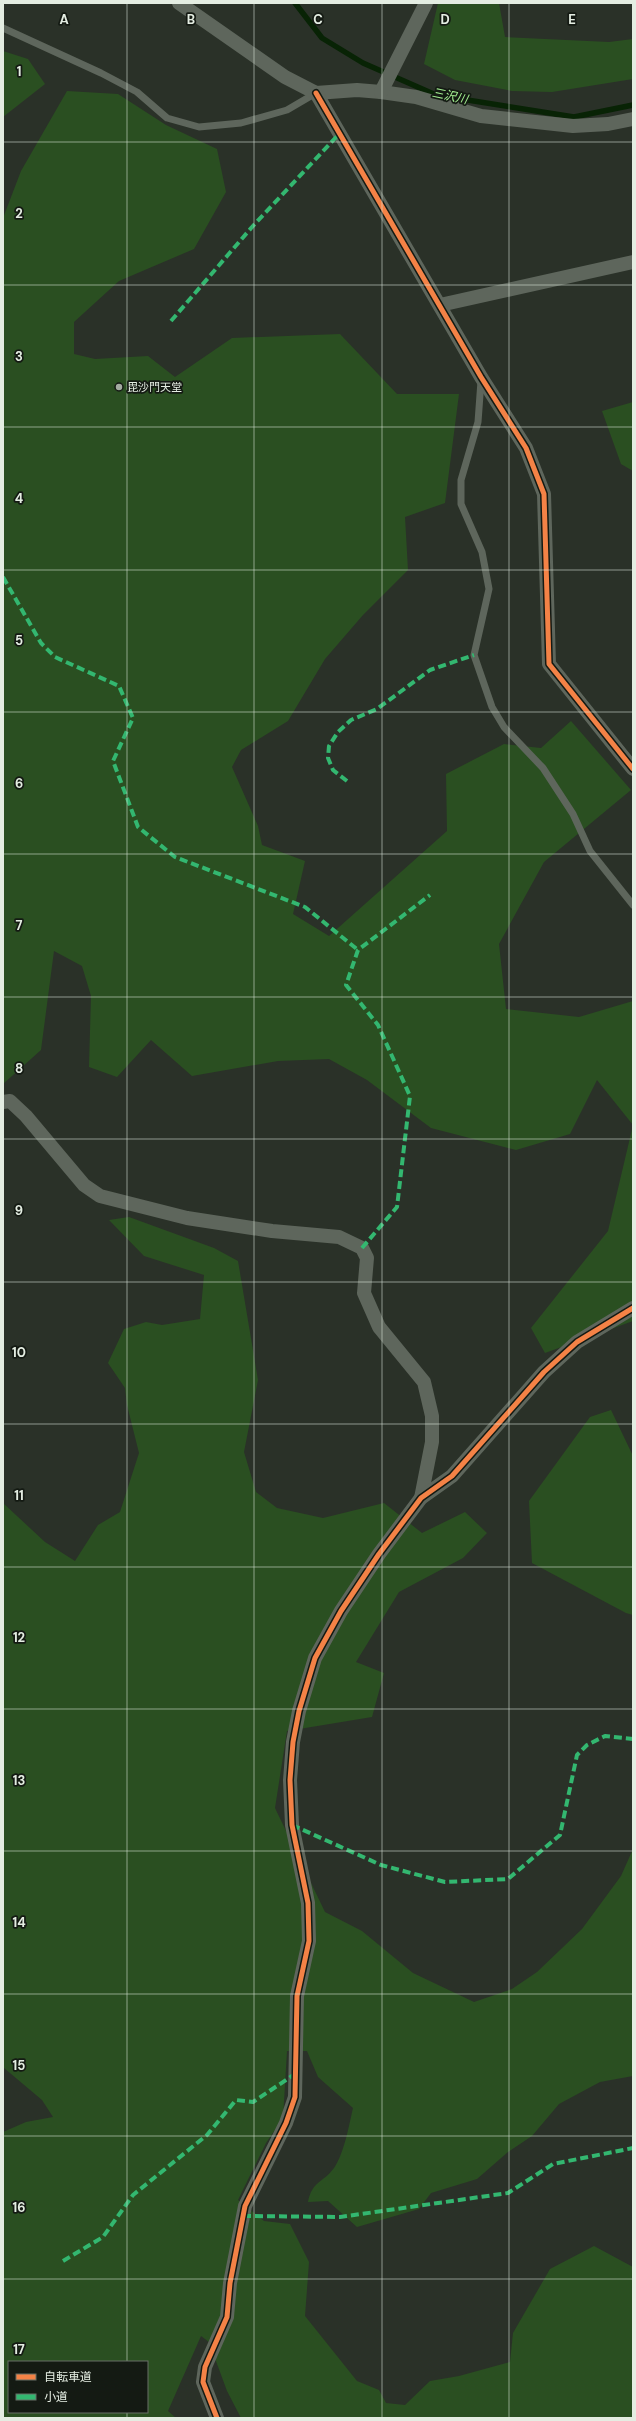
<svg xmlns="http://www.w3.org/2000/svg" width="636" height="2421" font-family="'DM Sans','Noto Sans JP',sans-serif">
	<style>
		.green { fill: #2a4f21; fill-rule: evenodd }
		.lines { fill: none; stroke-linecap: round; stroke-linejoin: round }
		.stream { stroke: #082305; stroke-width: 5.5 }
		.service { stroke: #5e665c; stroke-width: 7 }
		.minor { stroke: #5e665c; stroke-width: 14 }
		.quiet { stroke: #33b770; stroke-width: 4; stroke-dasharray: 8 4; stroke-linecap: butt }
		.cycleway-casing { stroke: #141a13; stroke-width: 8 }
		.cycleway { stroke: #f48246; stroke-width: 5 }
		.grid { fill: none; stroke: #e4ede2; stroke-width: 1; stroke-opacity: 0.55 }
		.poi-dot { fill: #a3aba1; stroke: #141a13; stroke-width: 1.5 }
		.labels { text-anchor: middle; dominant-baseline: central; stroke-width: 3.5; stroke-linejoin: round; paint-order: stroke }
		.poi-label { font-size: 11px; fill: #e4ede2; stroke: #141a13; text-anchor: start }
		.water-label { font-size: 12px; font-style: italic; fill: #a5f293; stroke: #141a13 }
		.grid-label { font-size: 13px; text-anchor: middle; font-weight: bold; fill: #e4ede2; stroke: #141a13; stroke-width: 3.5; stroke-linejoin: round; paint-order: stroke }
	</style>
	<rect width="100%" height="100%" fill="#2a3128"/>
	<g class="green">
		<path d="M438 3H499L505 37 609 42 633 39V79L552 92 512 91 455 80 424 64Z"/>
		<path d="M3 51 28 59 45 84 3 117Z"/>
		<path d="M67 91 118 94 166 125 217 149 226 192 194 249 119 281 74 322V354L95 359 148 356 175 377 232 338 340 334 397 394H459L445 503 405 517 408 570 363 615 325 659 288 721 241 750 232 767 258 826 262 845 305 861 293 914 329 936 447 831 446 774 504 744 541 748 571 721 631 790 544 862 499 944 506 1009 579 1017 633 1001V1125L597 1080 570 1134 516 1150 431 1128 367 1080 329 1059 278 1061 192 1076 151 1040 117 1077 89 1067 91 996 82 966 54 951 41 1050 3 1084V218L21 171Z"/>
		<path d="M633 402V471L621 464 602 411Z"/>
		<path d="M633 1125V1321L545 1353 531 1328 608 1231Z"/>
		<path d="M129 1217 214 1248 238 1261 258 1380 244 1452 256 1492 277 1508 323 1518 384 1503 422 1533 465 1512 487 1533 463 1558 399 1592 356 1662 384 1673 372 1717 287 1731 275 1808 325 1912 362 1931 413 1973 474 2002 512 1989 537 1972 582 1929 621 1876 633 1849V2076L600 2082 559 2104 532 2136 508 2152 477 2179 431 2193 419 2209 357 2227 328 2201 308 2202C312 2181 323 2183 334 2168 344 2154 349 2125 353 2108L318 2077 307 2051H287L283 2118 266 2143 238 2200 264 2221 290 2224 309 2262 305 2316 357 2381 379 2390 386 2403 405 2405 430 2381 459 2376 510 2362 513 2333 550 2269 594 2246 633 2267V2418H241L227 2391 209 2342 201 2336 168 2411 176 2418H3V2132L26 2122 53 2117 42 2100 4 2068 3 2062V1503L45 1542 75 1561 98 1525 120 1512 139 1453 127 1405 125 1388 108 1363 124 1329 146 1322 162 1325 200 1319 204 1275 144 1256 109 1220ZM9 2362H147V2412H9Z"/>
		<path d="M611 1410 633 1456V1615L626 1613 532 1563 529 1501 590 1417Z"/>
	</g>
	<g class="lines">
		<path class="stream" d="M295 3 322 38 363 63 436 95 574 117 633 105"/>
		<g class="service">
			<path d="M3 28 101 73 137 92 167 118 199 127 241 123 287 110 316 93"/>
			<path d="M481 381 478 422 461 480V504L482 552 489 589 474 655 492 707 504 727 543 768 573 814 590 851 633 905"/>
		</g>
		<g class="minor">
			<path d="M179 3 285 77 316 93 357 90 381 92 416 97 481 116 573 126 608 124 633 119"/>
			<path d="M381 92 426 3"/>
			<path d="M316 93 481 377 526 448 544 494 549 664 633 769"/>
			<path d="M440 305 633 262"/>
			<path d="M3 1102 10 1101 26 1116 84 1185 100 1196 187 1218 272 1231 339 1237 362 1248 367 1258 364 1293 379 1327 424 1382 432 1416V1442L421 1498"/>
			<path d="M217 2418 203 2382 205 2367 227 2317 230 2283 245 2206 286 2123 295 2097 297 1996 309 1941 308 1903 292 1825 290 1780 293 1742 299 1711 315 1658 341 1611 379 1554 421 1498 452 1476 544 1372 577 1342 633 1308"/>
		</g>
		<g class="quiet">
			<path d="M171 321 252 227 339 134"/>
			<path d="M3 577 41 643 55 657 119 686 133 718 113 761 138 827 175 857 305 907 358 950"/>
			<path d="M347 781 333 770 328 758 329 746 338 732 351 720 377 709 430 670 474 655"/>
			<path d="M362 1248 397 1207 410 1096 378 1025 346 985 358 950 430 895"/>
			<path d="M292 1825 381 1865 445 1882 508 1879 560 1835 577 1755 587 1745 605 1736 633 1739"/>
			<path d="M243 2216 340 2217 508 2193 553 2164 633 2148"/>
			<path d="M63 2261 103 2237 133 2195 207 2135 236 2100 253 2102 295 2074"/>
		</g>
		<defs>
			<g id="cycleway">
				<path d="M316 93 481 377 526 448 544 494 549 664 633 769"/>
				<path d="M217 2418 203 2382 205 2367 227 2317 230 2283 245 2206 286 2123 295 2097 297 1996 309 1941 308 1903 292 1825 290 1780 293 1742 299 1711 315 1658 341 1611 379 1554 421 1498 452 1476 544 1372 577 1342 633 1308"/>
			</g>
		</defs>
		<use href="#cycleway" class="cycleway-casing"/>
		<use href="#cycleway" class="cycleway"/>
	</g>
	<path class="grid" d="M127 3V2362M254 3V2418M382 3V2418M509 3V2418M3 142H633M3 285H633M3 427H633M3 570H633M3 712H633M3 854H633M3 997H633M3 1139H633M3 1282H633M3 1424H633M3 1567H633M3 1709H633M3 1851H633M3 1994H633M3 2136H633M3 2279H633M127 2412V2418"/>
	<circle class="poi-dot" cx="119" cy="387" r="4"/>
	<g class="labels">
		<g class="poi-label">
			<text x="127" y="387">毘沙門天堂</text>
		</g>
		<g class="water-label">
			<text transform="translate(450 96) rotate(12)">三沢川</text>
		</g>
	</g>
	<g class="grid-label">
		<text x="64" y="24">A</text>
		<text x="191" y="24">B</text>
		<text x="318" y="24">C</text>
		<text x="445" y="24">D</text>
		<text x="572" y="24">E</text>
		<text x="19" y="76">1</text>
		<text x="19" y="218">2</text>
		<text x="19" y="361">3</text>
		<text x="19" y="503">4</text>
		<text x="19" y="645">5</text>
		<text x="19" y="788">6</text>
		<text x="19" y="930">7</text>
		<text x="19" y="1073">8</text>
		<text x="19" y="1215">9</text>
		<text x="19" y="1357">10</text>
		<text x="19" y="1500">11</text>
		<text x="19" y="1642">12</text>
		<text x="19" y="1785">13</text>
		<text x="19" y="1927">14</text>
		<text x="19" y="2070">15</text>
		<text x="19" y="2212">16</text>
		<text x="19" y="2354">17</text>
	</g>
	<rect width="636" height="2421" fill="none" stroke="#e4ede2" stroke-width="8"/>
	<rect x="8" y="2361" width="140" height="52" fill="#141a13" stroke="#676e66"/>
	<rect x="16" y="2374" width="20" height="6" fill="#f48246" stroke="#676e66"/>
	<text x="44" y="2381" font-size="12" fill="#e4ede2">自転車道</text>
	<rect x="16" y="2394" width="20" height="6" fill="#33b770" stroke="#676e66"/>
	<text x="44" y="2401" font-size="12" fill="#e4ede2">小道</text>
</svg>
